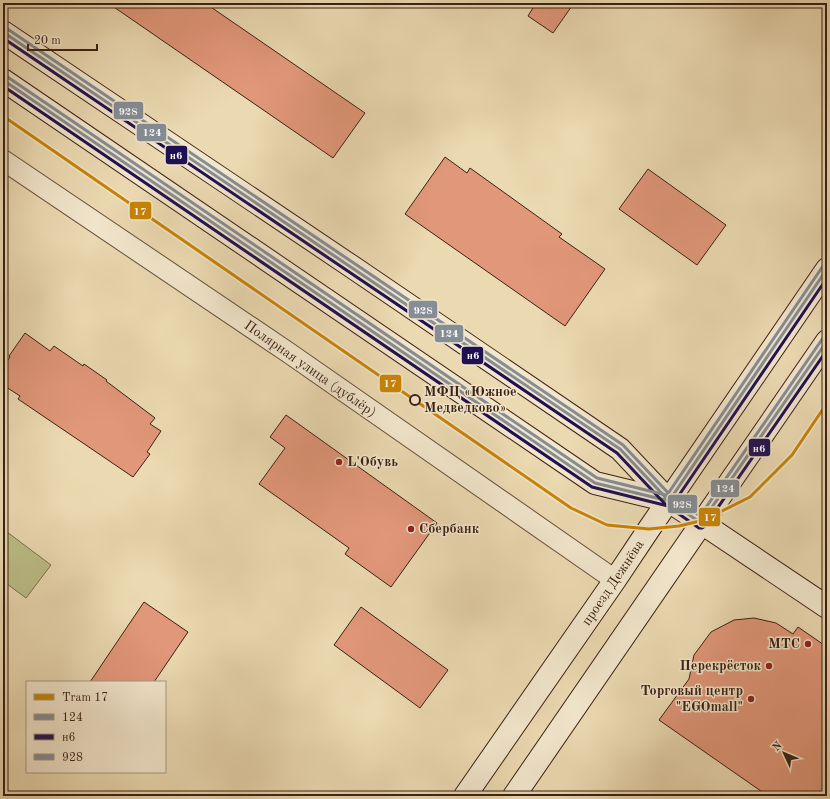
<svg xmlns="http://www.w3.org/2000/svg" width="830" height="799" font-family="'Old Standard TT',serif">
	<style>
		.green { fill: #bcbe88; stroke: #7c6f4e }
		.building { fill: #e1977a; stroke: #3b2013 }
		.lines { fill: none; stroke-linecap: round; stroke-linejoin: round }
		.street-casing { stroke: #674e3a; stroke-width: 22 }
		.secondary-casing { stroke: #3b2013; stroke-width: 24 }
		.street { stroke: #f2e6cc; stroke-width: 20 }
		.secondary { stroke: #f2e6cc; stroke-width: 22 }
		.bus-1-casing { stroke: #f2e6cc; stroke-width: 6 }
		.bus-2-casing { stroke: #f2e6cc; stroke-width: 6 }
		.bus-3-casing { stroke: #f2e6cc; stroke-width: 6 }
		.bus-1 { stroke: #858d95; stroke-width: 3 }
		.bus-2 { stroke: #1f1051; stroke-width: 3 }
		.bus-3 { stroke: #858d95; stroke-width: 3 }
		.tram-1-casing { stroke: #f2e6cc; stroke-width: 6 }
		.tram-1 { stroke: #c88405; stroke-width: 3 }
		.stop-dot { fill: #f2e6cc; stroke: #3b2013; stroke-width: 2 }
		.poi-dot { fill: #8f2418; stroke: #f2e6cc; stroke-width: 1.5 }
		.labels { text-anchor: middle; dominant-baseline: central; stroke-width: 3; stroke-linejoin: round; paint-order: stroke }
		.street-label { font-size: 14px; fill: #3b2013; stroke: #f2e6cc }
		.stop-label { font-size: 14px; font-weight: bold; fill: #3b2013; stroke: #f2e6cc; text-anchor: start }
		.poi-label { font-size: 14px; font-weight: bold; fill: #3b2013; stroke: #f2e6cc; text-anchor: end }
		.line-badge { stroke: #f2e6cc; stroke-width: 1.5 }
		.badge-label { font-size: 11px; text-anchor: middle; font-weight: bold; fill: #fff }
	</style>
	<rect width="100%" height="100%" fill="#ebd9b1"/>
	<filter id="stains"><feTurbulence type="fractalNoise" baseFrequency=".005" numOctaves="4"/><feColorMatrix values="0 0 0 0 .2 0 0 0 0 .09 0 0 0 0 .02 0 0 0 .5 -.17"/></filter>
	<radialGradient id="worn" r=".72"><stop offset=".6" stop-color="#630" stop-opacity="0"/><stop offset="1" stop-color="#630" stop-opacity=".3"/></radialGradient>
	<path class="green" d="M3 529 51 565 26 598 3 581Z"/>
	<g class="building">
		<path d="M108 3H205L365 113 333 158Z"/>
		<path d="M536 3H574L553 33 528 16Z"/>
		<path d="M445 157 467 173 470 168 562 234 559 237 605 269 565 326 405 214Z"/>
		<path d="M648 169 726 225 697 265 619 209Z"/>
		<path d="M25 333 50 351 54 346 83 366 84 364 107 380 106 381 155 418 150 424 161 431 147 452 150 454 133 477 18 399 20 396 3 385V367L10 357 9 356Z"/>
		<path d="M286 415 437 523 391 587 345 554 349 548 259 484 285 448 270 437Z"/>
		<path d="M144 602 188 632 154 682H90Z"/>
		<path d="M361 607 448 670 420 708 334 645Z"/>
		<path d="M754 618 776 623 793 634 798 627 827 647V796H768L659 720 689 679 694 655 711 632 734 620Z"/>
	</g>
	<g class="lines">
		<defs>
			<path id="street" d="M3 160 289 353 615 580"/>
			<g id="secondary">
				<path d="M3 32 351 266 620 449 669 501 827 607"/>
				<path d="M3 80 595 483 669 501"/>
				<path d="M465 796 615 580 649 529 827 269"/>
				<path d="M514 796 827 341"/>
			</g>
		</defs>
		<use href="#street" class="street-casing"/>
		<use href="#secondary" class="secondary-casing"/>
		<use href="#street" class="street"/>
		<use href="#secondary" class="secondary"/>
		<defs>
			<g id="bus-1">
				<path d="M3 32 620 449 669 501 701 523 827 341"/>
				<path d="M3 80 595 483 669 501"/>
				<path d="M669 501 827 269"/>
			</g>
			<g id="bus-2">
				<path d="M3 38 617 453 666 505 699 528H702L705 526 827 350"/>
				<path d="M3 86 592 487 668 506"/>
				<path d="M673 504 827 278"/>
			</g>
			<g id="bus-3">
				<path d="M6 28 623 445 672 497 700 516 823 338"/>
				<path d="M6 76 597 478 670 496"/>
				<path d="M665 498 823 266"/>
			</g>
		</defs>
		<use href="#bus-1" class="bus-1-casing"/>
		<use href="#bus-2" class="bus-2-casing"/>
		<use href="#bus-3" class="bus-3-casing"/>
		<use href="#bus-1" class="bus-1"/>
		<use href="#bus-2" class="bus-2"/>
		<use href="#bus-3" class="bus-3"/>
		<defs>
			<path id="tram-1" d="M3 116 571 508 607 525 649 529 679 526 704 520 750 497 792 455 827 403"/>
		</defs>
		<use href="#tram-1" class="tram-1-casing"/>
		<use href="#tram-1" class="tram-1"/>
	</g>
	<circle class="stop-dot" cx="415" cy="400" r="5"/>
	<g class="poi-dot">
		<circle cx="339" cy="462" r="4"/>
		<circle cx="411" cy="529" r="4"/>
		<circle cx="808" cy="644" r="4"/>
		<circle cx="769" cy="666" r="4"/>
		<circle cx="751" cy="699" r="4"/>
	</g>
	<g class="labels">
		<g class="street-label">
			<text transform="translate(310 369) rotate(35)">Полярная улица (дублёр)</text>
			<text transform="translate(613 583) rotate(-56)">проезд Дежнёва</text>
		</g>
		<g class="stop-label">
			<text x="424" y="392">МФЦ «Южное<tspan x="424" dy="16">Медведково»</tspan></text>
		</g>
		<g class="poi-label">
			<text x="347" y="462" text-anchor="start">L'Обувь</text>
			<text x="419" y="529" text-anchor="start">Сбербанк</text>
			<text x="800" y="644">МТС</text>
			<text x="761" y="666">Перекрёсток</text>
			<text x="743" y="691">Торговый центр<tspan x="743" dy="16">"EGOmall"</tspan></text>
		</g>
	</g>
	<g class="line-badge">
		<rect x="113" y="101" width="31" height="19" rx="4" fill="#858d95"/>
		<rect x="136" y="123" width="31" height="19" rx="4" fill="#858d95"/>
		<rect x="165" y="145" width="23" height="20" rx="4" fill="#1f1051"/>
		<rect x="129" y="201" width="23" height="19" rx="4" fill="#c88405"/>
		<rect x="408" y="300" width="30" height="19" rx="4" fill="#858d95"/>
		<rect x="434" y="324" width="30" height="19" rx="4" fill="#858d95"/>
		<rect x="461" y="346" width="23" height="19" rx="4" fill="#1f1051"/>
		<rect x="379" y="374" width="23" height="19" rx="4" fill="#c88405"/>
		<rect x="748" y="438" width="23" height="19" rx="4" fill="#1f1051"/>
		<rect x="710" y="479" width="30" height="19" rx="4" fill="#858d95"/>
		<rect x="667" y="494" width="31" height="20" rx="4" fill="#858d95"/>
		<rect x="698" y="507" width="23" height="20" rx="4" fill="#c88405"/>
	</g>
	<g class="badge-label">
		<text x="128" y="115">928</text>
		<text x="152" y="136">124</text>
		<text x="176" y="159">н6</text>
		<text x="140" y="215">17</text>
		<text x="423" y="314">928</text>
		<text x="449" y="337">124</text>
		<text x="473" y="359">н6</text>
		<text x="390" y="387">17</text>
		<text x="759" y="452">н6</text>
		<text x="725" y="492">124</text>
		<text x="682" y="508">928</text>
		<text x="710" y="521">17</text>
	</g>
	<rect width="830" height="799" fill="none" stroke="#ebd9b1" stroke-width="16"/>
	<rect x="4" y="4" width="822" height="791" fill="none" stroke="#3b2013" stroke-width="2"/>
	<rect x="8" y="8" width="814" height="783" fill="none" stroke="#3b2013"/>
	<rect x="26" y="681" width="140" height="92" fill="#f2e6cc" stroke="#a99782"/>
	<rect x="34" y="694" width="20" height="6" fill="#c88405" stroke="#a99782"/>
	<text x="62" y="701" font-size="12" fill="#3b2013">Tram 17</text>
	<rect x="34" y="714" width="20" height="6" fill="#858d95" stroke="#a99782"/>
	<text x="62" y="721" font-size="12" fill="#3b2013">124</text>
	<rect x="34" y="734" width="20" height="6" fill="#1f1051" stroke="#a99782"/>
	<text x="62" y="741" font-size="12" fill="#3b2013">н6</text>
	<rect x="34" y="754" width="20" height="6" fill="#858d95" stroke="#a99782"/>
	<text x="62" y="761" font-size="12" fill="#3b2013">928</text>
	<g transform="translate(784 753) rotate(314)" stroke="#f2e6cc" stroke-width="3" paint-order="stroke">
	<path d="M0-3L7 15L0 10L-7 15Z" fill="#3b2013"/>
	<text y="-6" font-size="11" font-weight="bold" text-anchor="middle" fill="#3b2013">N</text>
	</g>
	<path d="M28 44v6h69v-6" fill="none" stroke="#3b2013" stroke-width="2"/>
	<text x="34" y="44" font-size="12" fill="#3b2013" stroke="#f2e6cc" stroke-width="3" paint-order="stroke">20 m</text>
	<rect width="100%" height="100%" filter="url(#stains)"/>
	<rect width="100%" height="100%" fill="url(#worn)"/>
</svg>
